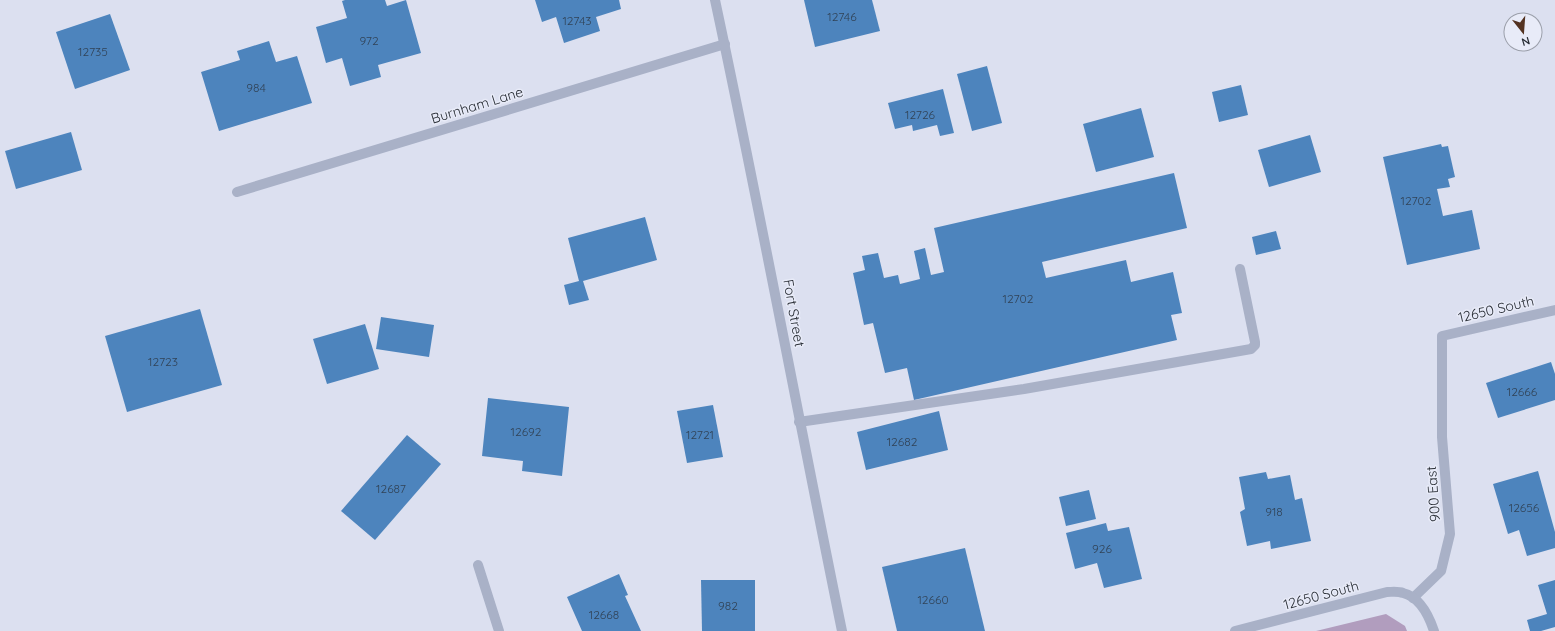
<svg xmlns="http://www.w3.org/2000/svg" width="1555" height="631" font-family="Quicksand,sans-serif">
	<style>
		.green { fill: #b19dbe }
		.building { fill: #4d84bd }
		.lines { fill: none; stroke-linecap: round; stroke-linejoin: round }
		.service { stroke: #a9b1c7; stroke-width: 10 }
		.minor { stroke: #a9b1c7; stroke-width: 10 }
		.tertiary { stroke: #a9b1c7; stroke-width: 10 }
		.labels { text-anchor: middle; dominant-baseline: central; stroke-width: 3; stroke-linejoin: round; paint-order: stroke }
		.number-label { font-size: 12px; fill: #314357 }
		.street-label { font-size: 14px; fill: #282d35; stroke: #e8ebf8 }
	</style>
	<rect width="100%" height="100%" fill="#dce0f0"/>
	<path class="green" d="M1386 614 1405 626 1407 631H1316Z"/>
	<g class="building">
		<path d="M345 0H385L387 6 406 0 421 53 378 65 381 77 350 86 342 58 326 63 316 27 347 18 342 1Z"/>
		<path d="M535 0H619L621 9 596 17 600 31 564 43 556 17 542 22Z"/>
		<path d="M804 0H872L880 31 815 47Z"/>
		<path d="M110 14 130 70 75 89 56 32Z"/>
		<path d="M269 41 276 62 297 56 312 103 219 131 201 72 240 60 237 51Z"/>
		<path d="M987 66 1002 123 972 131 957 74Z"/>
		<path d="M1241 85 1248 115 1219 122 1212 92Z"/>
		<path d="M943 89 954 133 940 136 937 125 913 131 912 125 895 129 888 103Z"/>
		<path d="M1141 108 1154 157 1096 172 1083 124Z"/>
		<path d="M71 132 82 170 16 189 5 151Z"/>
		<path d="M1310 135 1321 172 1269 187 1258 150Z"/>
		<path d="M1441 144 1442 147 1448 146 1455 177 1448 179 1450 187 1437 189 1443 216 1472 210 1480 249 1407 265 1383 157Z"/>
		<path d="M1174 173 1187 228 1042 262 1046 278 1126 260 1131 282 1173 272 1182 313 1171 315 1177 340 914 400 907 368 885 373 873 323 864 325 853 273 865 270 862 256 878 253 884 278 898 275 900 284 920 279 914 251 925 248 931 275 944 272 934 228Z"/>
		<path d="M645 217 657 260 583 281 589 300 569 305 564 285 579 281 568 238Z"/>
		<path d="M1276 231 1281 249 1256 255 1252 237Z"/>
		<path d="M200 309 222 385 127 412 105 336Z"/>
		<path d="M381 317 434 325 429 357 376 349Z"/>
		<path d="M365 324 379 369 327 384 313 339Z"/>
		<path d="M1551 362 1555 374V400L1498 418 1486 383Z"/>
		<path d="M488 398 569 407 562 476 522 471 523 461 482 456Z"/>
		<path d="M713 405 723 457 687 463 677 411Z"/>
		<path d="M939 411 948 450 866 470 857 432Z"/>
		<path d="M407 435 441 464 375 540 341 511Z"/>
		<path d="M1538 471 1555 532V548L1527 556 1519 530 1508 534 1493 484Z"/>
		<path d="M1266 472 1268 479 1290 475 1295 500 1302 498 1311 541 1271 549 1270 541 1247 546 1240 512 1245 509 1239 477Z"/>
		<path d="M1089 490 1096 519 1066 526 1059 497Z"/>
		<path d="M1106 523 1108 531 1129 527 1142 579 1104 588 1097 563 1075 569 1066 533Z"/>
		<path d="M965 548 985 631H897L882 567Z"/>
		<path d="M619 574 628 595 625 596 641 631H582L567 597Z"/>
		<path d="M701 580H755V631H702Z"/>
		<path d="M1555 580V627L1541 631H1530L1527 620 1547 614 1538 585Z"/>
	</g>
	<g class="lines">
		<path class="service" d="M799 422 1024 389 1251 349 1255 345V342L1240 269"/>
		<g class="minor">
			<path d="M237 192 725 44"/>
			<path d="M478 565 499 631"/>
			<path d="M1413 598 1441 571 1450 534 1442 437V336L1555 310"/>
			<path d="M1235 631 1387 592C1392 592 1398 591 1403 593 1420 597 1429 616 1434 631"/>
		</g>
		<path class="tertiary" d="M715 0C760 210 799 421 842 631"/>
	</g>
	<g class="labels">
		<g class="number-label">
			<text x="842" y="16">12746</text>
			<text x="577" y="20">12743</text>
			<text x="369" y="40">972</text>
			<text x="93" y="51">12735</text>
			<text x="256" y="87">984</text>
			<text x="920" y="114">12726</text>
			<text x="1416" y="200">12702</text>
			<text x="1018" y="298">12702</text>
			<text x="163" y="361">12723</text>
			<text x="1522" y="391">12666</text>
			<text x="526" y="431">12692</text>
			<text x="700" y="434">12721</text>
			<text x="902" y="441">12682</text>
			<text x="391" y="488">12687</text>
			<text x="1524" y="507">12656</text>
			<text x="1274" y="511">918</text>
			<text x="1102" y="548">926</text>
			<text x="933" y="599">12660</text>
			<text x="728" y="605">982</text>
			<text x="604" y="614">12668</text>
		</g>
		<g class="street-label">
			<text transform="translate(477 105) rotate(-17)">Burnham Lane</text>
			<text transform="translate(1496 309) rotate(-13)">12650 South</text>
			<text transform="translate(794 313) rotate(80)">Fort Street</text>
			<text transform="translate(1433 494) rotate(-94)">900 East</text>
			<text transform="translate(1321 595) rotate(-15)">12650 South</text>
		</g>
	</g>
	<g transform="translate(1523 32) rotate(163)"><circle r="19" fill="#e8ebf8" stroke="#9b9faa"/>
	<path d="M0-3L7 15L0 10L-7 15Z" fill="#533221"/>
	<text y="-6" font-size="11" font-weight="bold" text-anchor="middle" fill="#282d35">N</text>
	</g>
</svg>
